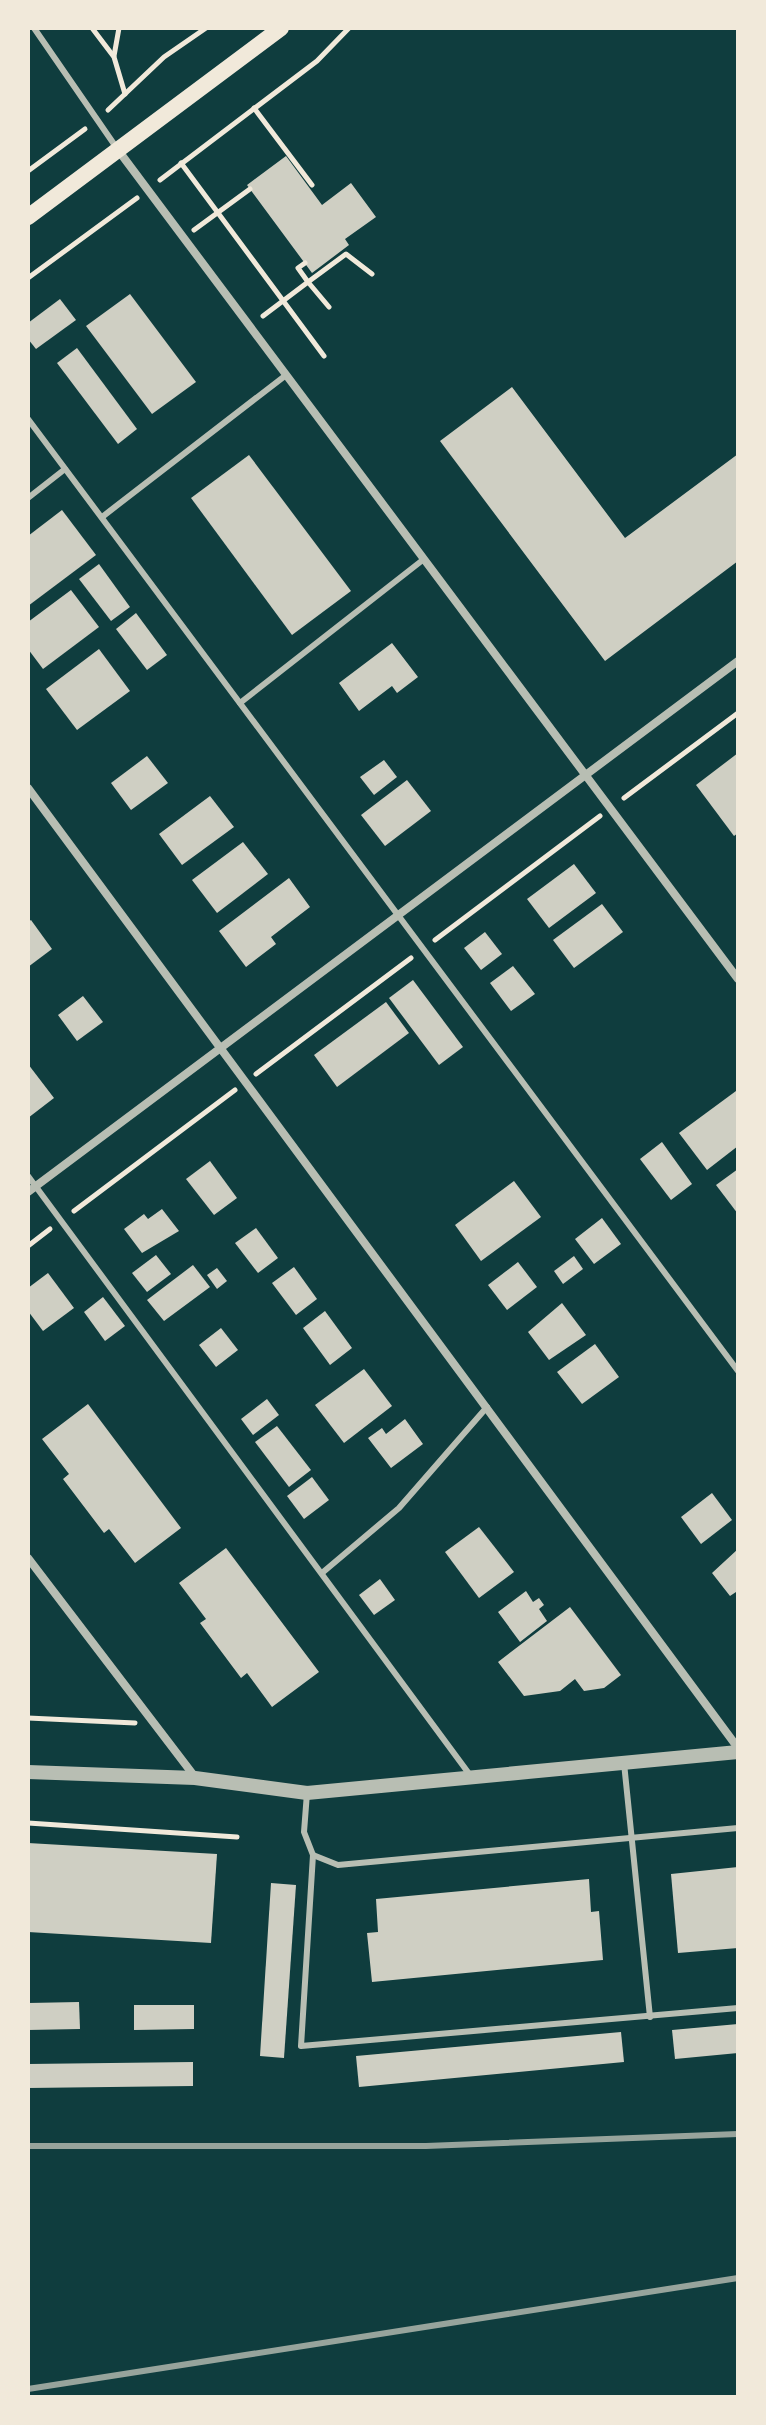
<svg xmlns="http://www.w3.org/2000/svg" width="766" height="2425" font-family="'DM Sans',sans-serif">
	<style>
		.building { fill: #cfcfc3 }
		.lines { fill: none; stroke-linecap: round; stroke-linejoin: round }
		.path { stroke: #f1e9da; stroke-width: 5 }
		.service { stroke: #b8beb3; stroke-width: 6 }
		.minor { stroke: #b8beb3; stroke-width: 8 }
		.tertiary { stroke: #b8beb3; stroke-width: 14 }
		.secondary { stroke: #f1e9da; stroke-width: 16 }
		.rail { stroke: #97a49c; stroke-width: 6 }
	</style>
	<rect width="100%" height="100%" fill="#0f3d3e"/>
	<g class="building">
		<path d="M286 156 322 205 351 183 376 217 345 239 349 245 312 273 247 185Z"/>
		<path d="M130 294 196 382 152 414 86 326Z"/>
		<path d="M60 299 76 320 36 349 28 339V323Z"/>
		<path d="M77 348 137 429 118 444 57 363Z"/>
		<path d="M512 387 625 538 738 454V561L605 661 440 441Z"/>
		<path d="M249 455 351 591 292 635 191 498Z"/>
		<path d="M62 510 96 555 28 606V536Z"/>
		<path d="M99 564 130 607 111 621 79 579Z"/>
		<path d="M71 590 99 627 43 669 28 649V622Z"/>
		<path d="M136 613 167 655 147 670 116 629Z"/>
		<path d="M392 643 418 677 397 693 392 686 359 711 339 683Z"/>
		<path d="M99 649 130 691 77 730 46 689Z"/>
		<path d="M738 753V833L734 836 696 785Z"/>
		<path d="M147 756 168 783 131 810 111 783Z"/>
		<path d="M384 760 397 777 374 795 360 777Z"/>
		<path d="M407 780 431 811 385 846 361 815Z"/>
		<path d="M210 796 234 827 182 865 159 834Z"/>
		<path d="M243 842 268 874 217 913 192 880Z"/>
		<path d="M574 864 596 893 549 928 527 899Z"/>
		<path d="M289 878 310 907 271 937 276 944 246 967 219 931Z"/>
		<path d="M602 904 623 932 574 968 553 940Z"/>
		<path d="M31 920 52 949 28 967V922Z"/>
		<path d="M485 932 502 954 481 970 464 948Z"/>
		<path d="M513 966 535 994 511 1011 490 983Z"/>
		<path d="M413 980 463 1047 439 1065 389 998Z"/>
		<path d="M83 996 103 1022 77 1041 58 1015Z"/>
		<path d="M386 1002 409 1033 337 1087 314 1055Z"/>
		<path d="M28 1064 54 1098 28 1118Z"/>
		<path d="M736 1091 738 1146 707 1170 679 1133Z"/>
		<path d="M662 1142 692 1184 671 1200 640 1159Z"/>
		<path d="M210 1161 237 1198 214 1215 186 1179Z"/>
		<path d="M738 1169V1214L716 1185Z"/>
		<path d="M514 1181 541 1217 481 1261 455 1225Z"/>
		<path d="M162 1209 179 1231 142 1253 124 1229 144 1214 148 1219Z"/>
		<path d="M602 1218 621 1244 594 1264 575 1239Z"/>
		<path d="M256 1228 278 1258 258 1273 235 1243Z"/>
		<path d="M156 1255 171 1274 147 1292 132 1273Z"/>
		<path d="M574 1256 583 1269 563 1284 554 1271Z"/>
		<path d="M518 1262 537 1287 507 1310 488 1285Z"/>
		<path d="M193 1265 210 1287 164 1321 147 1300Z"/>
		<path d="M294 1267 317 1299 296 1315 272 1283Z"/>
		<path d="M217 1268 227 1281 217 1289 207 1275Z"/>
		<path d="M48 1273 74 1308 43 1331 28 1311V1288Z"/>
		<path d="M103 1297 125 1326 105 1341 84 1312Z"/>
		<path d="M562 1303 586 1335 549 1360 528 1332Z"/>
		<path d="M325 1311 352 1348 330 1365 303 1328Z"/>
		<path d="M221 1328 238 1350 216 1367 199 1345Z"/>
		<path d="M595 1344 619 1377 582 1404 557 1372Z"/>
		<path d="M364 1369 392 1406 344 1443 315 1405Z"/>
		<path d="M267 1399 279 1415 253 1435 241 1419Z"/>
		<path d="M88 1404 181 1528 135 1563 109 1529 104 1533 63 1479 69 1474 42 1439Z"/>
		<path d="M405 1419 423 1444 391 1468 368 1438 382 1428 386 1434Z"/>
		<path d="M277 1426 311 1470 289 1487 255 1442Z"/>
		<path d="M312 1477 329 1500 304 1519 287 1496Z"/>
		<path d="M712 1493 732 1520 701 1544 681 1517Z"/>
		<path d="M479 1527 514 1572 479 1598 445 1552Z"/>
		<path d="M226 1548 319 1672 272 1707 247 1673 241 1678 200 1623 206 1619 179 1583Z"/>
		<path d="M738 1549V1594L736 1592 730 1596 712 1573Z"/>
		<path d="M380 1579 395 1600 374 1615 359 1595Z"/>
		<path d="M526 1591 533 1602 539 1598 544 1605 539 1609 547 1621 520 1642 498 1612Z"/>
		<path d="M570 1607 621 1675 604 1688 584 1691 575 1679 560 1691 524 1696 498 1662Z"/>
		<path d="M28 1843 217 1854 211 1943 28 1932Z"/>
		<path d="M738 1867V1948L678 1953 671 1874Z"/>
		<path d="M589 1879 591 1912 599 1911 603 1960 372 1982 367 1933 378 1932 376 1899Z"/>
		<path d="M271 1883 296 1885 284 2058 260 2056Z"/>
		<path d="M79 2002 80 2029 28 2030V2003Z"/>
		<path d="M134 2005H194V2029L134 2030Z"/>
		<path d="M738 2024V2053L675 2059 672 2030Z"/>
		<path d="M621 2032 624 2062 359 2087 356 2056Z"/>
		<path d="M193 2062V2086L28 2088V2064Z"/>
	</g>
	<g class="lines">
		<g class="path">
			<path d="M92 28 114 57 125 94"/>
			<path d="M114 56 119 28"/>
			<path d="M254 108 312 185"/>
			<path d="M108 110 164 57 206 28"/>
			<path d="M181 163 324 356"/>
			<path d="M28 171 85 129"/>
			<path d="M160 180 317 61 349 28"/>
			<path d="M194 230 250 189"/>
			<path d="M28 278 137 198"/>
			<path d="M329 307 308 282 346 254 372 274"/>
			<path d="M263 316 308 282 298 268 305 263"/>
			<path d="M624 798 738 713"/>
			<path d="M435 940 600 816"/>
			<path d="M256 1074 411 958"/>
			<path d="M74 1211 235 1090"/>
			<path d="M28 1246 50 1229"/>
			<path d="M28 1718 135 1723"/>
			<path d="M28 1823 237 1837"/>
		</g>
		<g class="service">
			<path d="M34 28 116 147"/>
			<path d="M28 419 738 1371"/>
			<path d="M28 498 65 469"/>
			<path d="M102 517 286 375"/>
			<path d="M240 703 424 559"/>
			<path d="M28 1176 470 1775"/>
			<path d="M322 1573 399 1508 487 1407"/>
			<path d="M624 1763 650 2017"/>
			<path d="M307 1793 304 1832 313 1855 338 1865 738 1828"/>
			<path d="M313 1855 301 2046 738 2008"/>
		</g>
		<g class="minor">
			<path d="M118 150 738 979"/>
			<path d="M28 788 738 1748"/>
			<path d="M28 1192 738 661"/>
			<path d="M28 1558 195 1777"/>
		</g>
		<path class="tertiary" d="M28 1772 195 1778 307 1793 738 1752"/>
		<path class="secondary" d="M28 217 281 28"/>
		<g class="rail">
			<path d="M28 2146H426L738 2134"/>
			<path d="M28 2389 738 2278"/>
		</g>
	</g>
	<rect width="766" height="2425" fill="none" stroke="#f1e9da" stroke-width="60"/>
</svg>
